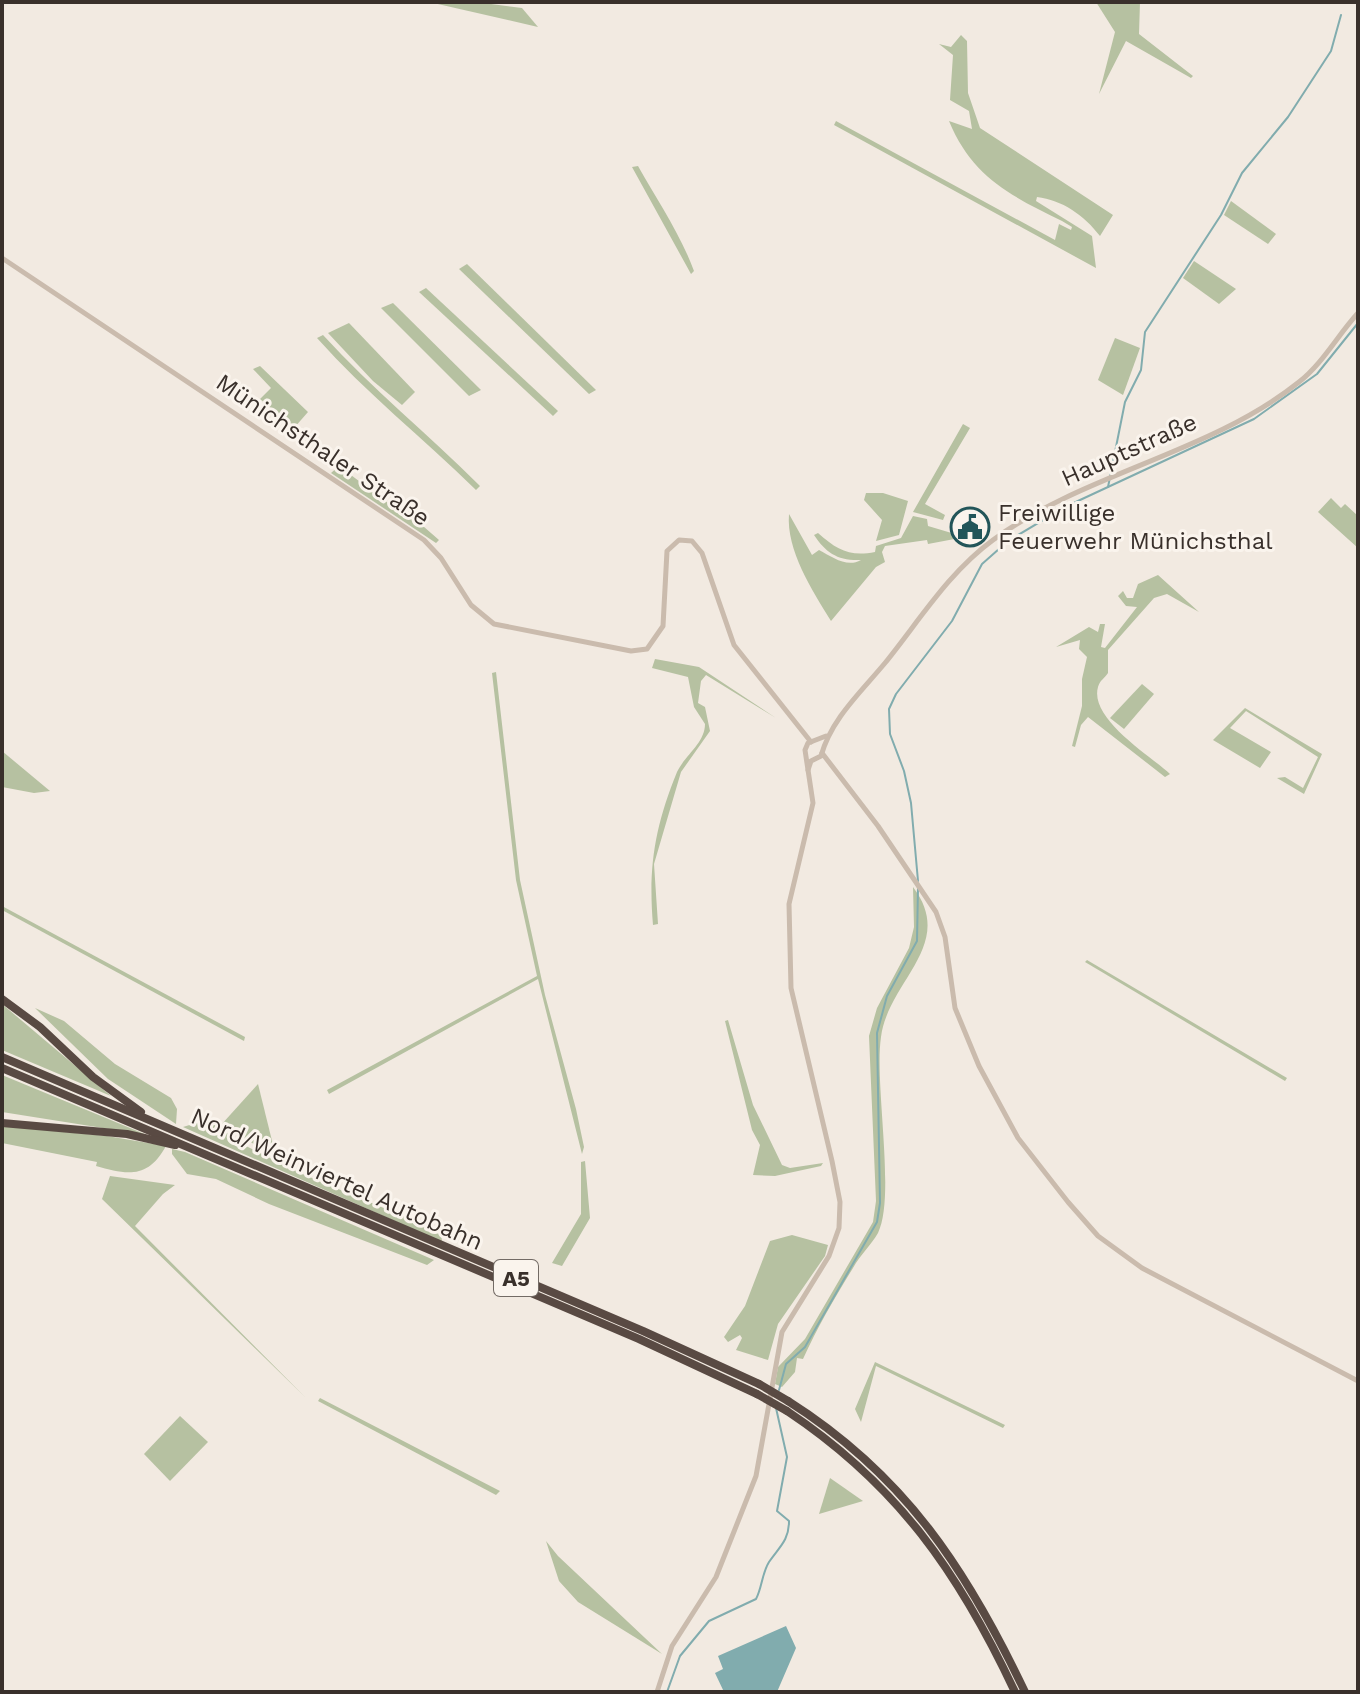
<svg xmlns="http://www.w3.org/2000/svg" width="1360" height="1694" font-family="'Work Sans',sans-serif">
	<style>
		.green { fill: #b6c1a1 }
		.water { fill: #81acae }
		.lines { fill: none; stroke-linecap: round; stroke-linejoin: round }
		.stream { stroke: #81acae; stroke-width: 2 }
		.minor { stroke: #cabbad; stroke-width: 5 }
		.highway { stroke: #594a43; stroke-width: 8 }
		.highway-bridge { stroke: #594a43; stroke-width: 8 }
		.labels { text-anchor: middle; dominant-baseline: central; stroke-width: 6; stroke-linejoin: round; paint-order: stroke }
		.shield { fill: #faf4ed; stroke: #736b65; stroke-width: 2 }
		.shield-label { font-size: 22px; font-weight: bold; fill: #39302b }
		.street-label { font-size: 24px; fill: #39302b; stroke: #faf4ed }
		.poi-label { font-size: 24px; fill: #39302b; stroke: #faf4ed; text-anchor: start }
	</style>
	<rect width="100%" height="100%" fill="#f2eae1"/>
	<g class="green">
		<path d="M429 2H476L522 8 538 27Z"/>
		<path d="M1096 2H1140L1139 34 1193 76 1191 78 1126 41 1099 94 1115 32Z"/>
		<path d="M961 35 967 41 968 93 980 128 1113 215 1100 236C1084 215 1062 200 1037 197L1036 201 1092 236 1096 268 834 125 836 121 1055 240 1059 224 1071 230 1072 227 1062 221C1011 196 972 177 949 121L972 129 969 111 950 100 953 55 939 44 951 47Z"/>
		<path d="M638 166C657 200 680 233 694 271L691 274 632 167Z"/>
		<path d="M1231 201 1276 234 1268 244 1224 215Z"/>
		<path d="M1194 261 1236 289 1219 304 1183 278Z"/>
		<path d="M467 264 596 390 589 394 459 269Z"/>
		<path d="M426 288 558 411 553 416 419 292Z"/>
		<path d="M393 303 481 390 469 396 381 308Z"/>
		<path d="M349 323 415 392 402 405 373 381 328 333Z"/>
		<path d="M323 335C372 389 428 434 480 486L476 490C423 438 366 393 317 338Z"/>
		<path d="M1115 338 1140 348 1123 395 1098 380Z"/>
		<path d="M260 366 308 412 294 428 260 399 271 388 253 369Z"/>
		<path d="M963 424 970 428 925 504 945 515 943 520 913 512Z"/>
		<path d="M339 466 392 506 395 503 400 506 439 540 436 543 331 473Z"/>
		<path d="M866 493H883L908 501 899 535 876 541 882 520 864 500Z"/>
		<path d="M1331 498 1341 508 1345 504 1358 516V548L1318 512Z"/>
		<path d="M789 514 812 555 819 550C832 557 847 568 861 560 838 561 826 553 814 535L818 533C837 550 850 557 875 552L876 546 901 538 913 516 927 519 928 526 965 537 928 544 927 540 885 546 882 552 885 562 876 567 831 621C812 590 786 550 789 514Z"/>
		<path d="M1158 575 1199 612 1167 594 1154 598 1108 650V673C1104 679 1100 680 1098 687 1089 719 1151 756 1170 774L1165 777 1088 717 1081 725 1075 747 1072 746 1082 706V679L1087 657 1079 649 1080 640 1056 647 1089 627 1098 632 1100 624H1105L1101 647 1105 648 1137 607 1126 606 1118 596 1123 591 1127 598H1133L1138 584Z"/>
		<path d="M655 659 699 667 776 718 706 675 701 681 698 703 705 707 710 731 681 772 654 864 658 924 653 925C648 867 655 826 677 772 685 755 705 743 705 724L694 707 688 677 652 668Z"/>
		<path d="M496 672 520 880 545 995 576 1109 584 1147 582 1154 538 979 329 1094 327 1090 537 976 516 880 492 673Z"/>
		<path d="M1142 684 1154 694 1124 729 1110 718Z"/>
		<path d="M1245 708 1322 754 1304 794 1277 778 1285 777 1303 788 1318 757 1246 711 1230 728 1271 752 1260 768 1213 740Z"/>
		<path d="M2 751 50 791 34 793 2 787Z"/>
		<path d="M913 887C957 945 888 981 881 1037 874 1084 896 1196 878 1233 871 1245 860 1255 853 1268 835 1297 817 1328 803 1359L797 1358 795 1372 782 1387 775 1384 778 1367 805 1339 873 1222 876 1201 869 1036 877 1008 909 948 914 927Z"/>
		<path d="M2 906 245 1037 244 1041 2 910Z"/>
		<path d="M1087 960 1287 1078 1285 1081 1085 962Z"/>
		<path d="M2 1004 111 1096 2 1050Z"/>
		<path d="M35 1008 64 1021 115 1064 171 1098 177 1109 176 1124 108 1079Z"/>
		<path d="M728 1020 753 1105 782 1165 790 1168 823 1163 821 1166 775 1176 753 1175 760 1145 752 1130 725 1021Z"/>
		<path d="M2 1075 147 1135 2 1112Z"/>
		<path d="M258 1084 276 1157 221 1125Z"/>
		<path d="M209 1119 240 1143 300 1173 441 1232 442 1242 183 1127Z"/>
		<path d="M2 1126 107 1136 166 1146C148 1179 127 1175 96 1166L97 1162 2 1143Z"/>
		<path d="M172 1149 185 1152 434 1260 427 1265 269 1204 216 1179 187 1174 172 1154Z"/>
		<path d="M585 1161 590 1218 562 1266 552 1263 581 1214V1162Z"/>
		<path d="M110 1176 175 1185 163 1194 135 1226 305 1397 102 1199Z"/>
		<path d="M792 1235 828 1245 825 1256 778 1324 768 1360 736 1350 742 1338 740 1335 728 1342 724 1337 745 1306 770 1241Z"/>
		<path d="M875 1362 1005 1425 1003 1428 876 1366 861 1422 855 1409Z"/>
		<path d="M320 1398 500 1491 496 1495 318 1401Z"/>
		<path d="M180 1416 208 1442 170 1481 144 1454Z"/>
		<path d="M830 1478 863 1501 819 1514Z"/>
		<path d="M546 1541 558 1556 662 1654 578 1602 559 1581Z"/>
	</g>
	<path class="water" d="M786 1626 796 1648 777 1692H724L715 1673 723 1669 718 1656Z"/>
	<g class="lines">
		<g class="stream">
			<path d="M1108 487 1125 402 1141 370 1145 332 1221 215 1242 173 1288 117 1331 51 1341 15"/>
			<path d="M918 881 911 803 904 771 890 734 889 709 896 694 952 621 982 564 1008 541 1065 507 1254 419 1317 374 1358 323"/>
			<path d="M779 1390 786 1364 805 1347 877 1222 880 1203 877 1033 887 996 917 941 918 888"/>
			<path d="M667 1692 680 1656 709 1621 756 1599C762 1588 762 1573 769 1562 779 1547 789 1541 789 1521L777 1511 787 1457 776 1408"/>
		</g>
		<g class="minor">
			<path d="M2 258 424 540 441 558 471 605 494 624 631 651 647 649 663 626 667 551 679 540 692 541 702 553 734 645 811 742"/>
			<path d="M822 753 878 826 936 912 945 937 955 1008 979 1066 1018 1138 1068 1202 1098 1236 1142 1268 1358 1381"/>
			<path d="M808 770 811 761 821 756C831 719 861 692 885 663 919 621 949 572 993 540 1086 472 1209 454 1299 382 1323 363 1337 336 1358 313"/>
			<path d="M657 1692 672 1646 716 1577 756 1476 782 1332 829 1256 839 1228 840 1202 832 1161 791 988 789 904 813 803 805 750 808 743 826 736"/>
		</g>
		<g class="highway">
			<path d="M2 999 40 1027 93 1077 141 1112"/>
			<path d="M2 1057 643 1331 759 1384"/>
			<path d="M2 1068 639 1339 757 1394"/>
			<path d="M2 1123 127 1134 175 1145"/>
			<path d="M788 1401C905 1475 967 1570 1025 1692"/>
			<path d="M787 1411C898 1485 959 1573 1015 1692"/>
		</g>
		<g class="highway-bridge">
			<path d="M759 1384 788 1401"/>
			<path d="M757 1394 787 1411"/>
		</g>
	</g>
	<defs>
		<symbol id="civic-ring" viewBox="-11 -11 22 22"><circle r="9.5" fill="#faf4ed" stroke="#225559" stroke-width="1.5"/><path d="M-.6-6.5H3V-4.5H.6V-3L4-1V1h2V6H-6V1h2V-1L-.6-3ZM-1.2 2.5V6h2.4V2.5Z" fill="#225559"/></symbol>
	</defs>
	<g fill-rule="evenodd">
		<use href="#civic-ring" x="948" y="505" width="44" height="44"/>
	</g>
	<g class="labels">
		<rect class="shield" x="494" y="1260" width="44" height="36" rx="6"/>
		<g class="shield-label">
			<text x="516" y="1278">A5</text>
		</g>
		<g class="street-label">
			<text transform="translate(323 450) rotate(34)">Münichsthaler Straße</text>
			<text transform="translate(1129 450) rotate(-24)">Hauptstraße</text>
			<text transform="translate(337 1179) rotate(24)">Nord/Weinviertel Autobahn</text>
		</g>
		<g class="poi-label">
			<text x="998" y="513">Freiwillige<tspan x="998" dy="28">Feuerwehr Münichsthal</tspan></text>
		</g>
	</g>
	<rect width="1360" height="1694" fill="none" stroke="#39302b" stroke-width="8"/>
</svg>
